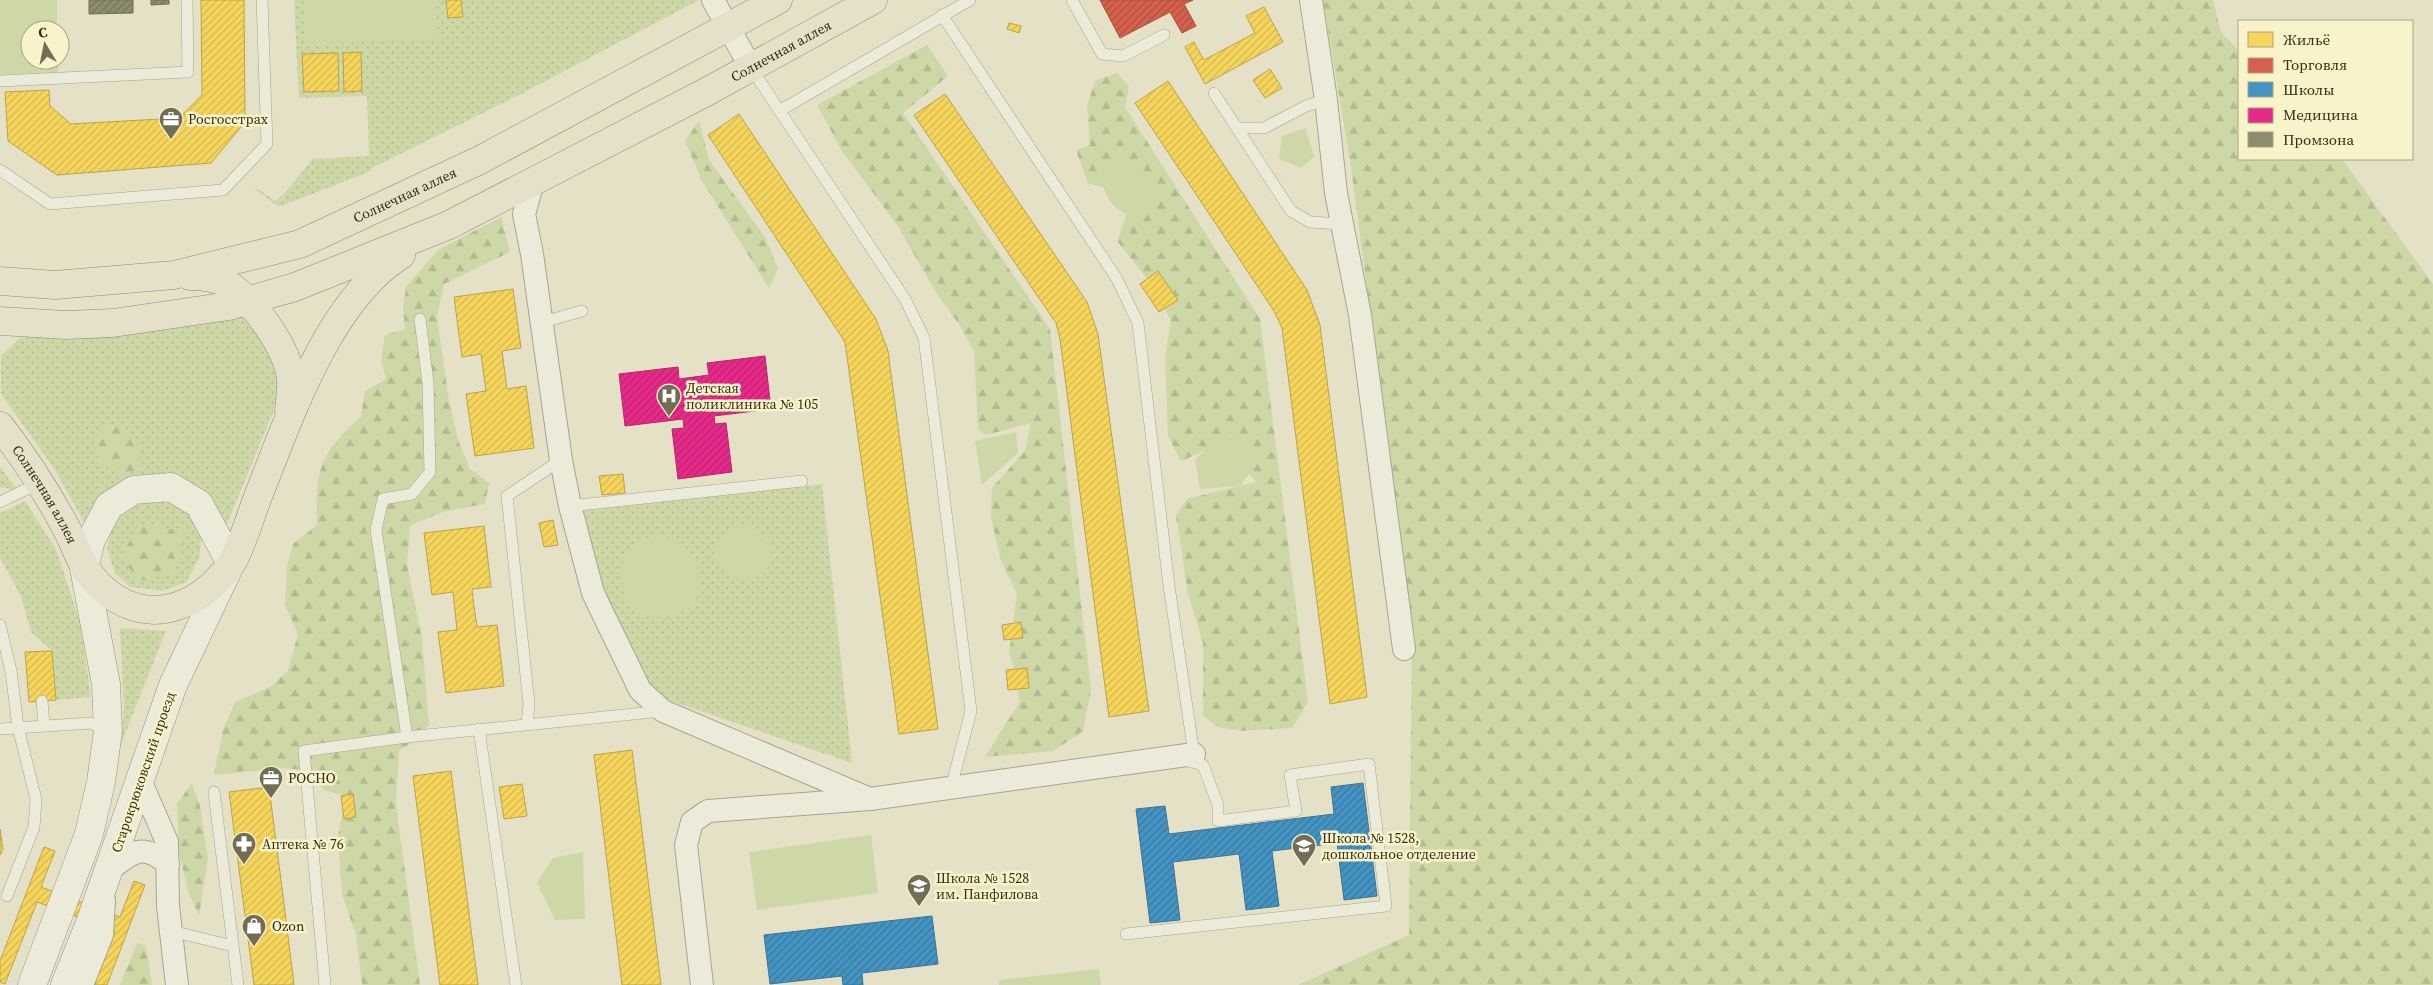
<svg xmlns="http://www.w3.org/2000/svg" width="2433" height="985" font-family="'Source Serif 4',serif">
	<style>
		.grass { fill: url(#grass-dots) }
		.forest { fill: url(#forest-firs) }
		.green { fill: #ced8a7 }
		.homes { fill: url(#homes-hatch); stroke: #bca348 }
		.shops { fill: url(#shops-hatch); stroke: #a6513d }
		.schools { fill: url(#schools-hatch); stroke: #3f7490 }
		.health { fill: url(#health-hatch); stroke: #b22a68 }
		.industry { fill: url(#industry-hatch); stroke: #727054 }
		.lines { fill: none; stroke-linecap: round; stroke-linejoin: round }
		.service-casing { stroke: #a8a491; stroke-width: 12 }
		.minor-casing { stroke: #a8a491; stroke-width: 24 }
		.secondary-casing { stroke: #989380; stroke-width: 29 }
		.primary-casing { stroke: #8e8977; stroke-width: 29 }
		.service { stroke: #ecead9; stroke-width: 11 }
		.minor { stroke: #ecead9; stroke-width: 22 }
		.secondary { stroke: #ecead9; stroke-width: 28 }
		.primary { stroke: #e4e0c9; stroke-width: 28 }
		.labels { text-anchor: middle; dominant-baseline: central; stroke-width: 5; stroke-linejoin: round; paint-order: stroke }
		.street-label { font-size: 14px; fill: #362d19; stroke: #f8f3c9 }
		.poi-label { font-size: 14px; fill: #362d19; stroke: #f8f3c9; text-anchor: start }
	</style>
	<defs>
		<pattern id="grass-dots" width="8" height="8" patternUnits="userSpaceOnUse" patternTransform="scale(1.25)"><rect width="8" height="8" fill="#ced8a7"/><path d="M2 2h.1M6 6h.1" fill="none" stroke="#b2ba8f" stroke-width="1.8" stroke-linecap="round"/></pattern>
		<pattern id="forest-firs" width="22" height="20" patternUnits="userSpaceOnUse" patternTransform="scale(1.25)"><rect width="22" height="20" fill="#ced8a7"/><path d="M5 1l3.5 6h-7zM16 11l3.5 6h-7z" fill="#b2ba8f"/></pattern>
		<pattern id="homes-hatch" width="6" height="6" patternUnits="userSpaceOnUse" patternTransform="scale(1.25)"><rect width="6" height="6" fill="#f6d55c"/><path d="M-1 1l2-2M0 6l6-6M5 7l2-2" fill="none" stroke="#d4b74f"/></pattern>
		<pattern id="shops-hatch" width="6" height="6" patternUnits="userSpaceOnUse" patternTransform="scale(1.25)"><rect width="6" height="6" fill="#d6604d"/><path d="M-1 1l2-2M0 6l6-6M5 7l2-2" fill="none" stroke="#ae503f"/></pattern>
		<pattern id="schools-hatch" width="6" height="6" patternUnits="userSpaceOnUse" patternTransform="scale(1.25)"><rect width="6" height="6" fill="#4393c3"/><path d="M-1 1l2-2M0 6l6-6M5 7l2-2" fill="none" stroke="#39789e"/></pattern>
		<pattern id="health-hatch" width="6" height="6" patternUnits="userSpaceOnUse" patternTransform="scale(1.25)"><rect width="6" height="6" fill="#e7298a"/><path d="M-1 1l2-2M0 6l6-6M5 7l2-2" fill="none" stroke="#bc2470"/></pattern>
		<pattern id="industry-hatch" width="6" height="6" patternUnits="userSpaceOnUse" patternTransform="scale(1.25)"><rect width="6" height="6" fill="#8c8c6e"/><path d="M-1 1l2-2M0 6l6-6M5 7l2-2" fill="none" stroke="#73735a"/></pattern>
	</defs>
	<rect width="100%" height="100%" fill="#e4e1c6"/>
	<g class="grass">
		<path d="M294 0H699L523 93 370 169 371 171 279 207 255 189 256 188 275 201 283 195 313 159 369 156 367 96 299 98Z"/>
		<path d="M240 315 264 331 285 384 226 526 211 499 178 475 130 478 103 492 85 524 55 470 1 394V356L20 338Z"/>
		<path d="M0 467 20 493 5 487 0 488Z"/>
		<path d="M822 484 852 763 671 701 644 683 604 604 581 511Z"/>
		<path d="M169 495 191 509 202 533 199 559 186 582 163 591 130 587 115 573 107 549 112 521 122 504Z"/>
		<path d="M25 501 56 549 80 622 91 697 56 700 52 651 31 632 21 596 0 558V513Z"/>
		<path d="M120 628 166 631 120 747 124 708Z"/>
	</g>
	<g class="forest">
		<path d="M1323 0H2213L2221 32 2239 51V159H2342L2433 284V985H1298L1409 935 1412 629 1351 167Z"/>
		<path d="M927 45 948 76 903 113 1050 329 1091 690 1083 731 1053 751 985 757 1019 703 1017 676 1009 654 1017 594 1001 561 991 518 992 488 1025 451 1031 423 986 435 978 430 974 351 959 324 937 294 897 225 842 151 817 105Z"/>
		<path d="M1117 73 1129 86 1125 107 1260 319 1308 702 1292 728 1241 731 1217 727 1203 715V643L1188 593 1176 515 1187 499 1256 482 1223 443 1181 461 1168 436 1165 357 1171 320 1147 278 1117 241 1130 205 1112 190 1088 183 1076 150 1090 145 1087 106 1095 81Z"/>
		<path d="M699 121 709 160 765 237 778 269 769 288 702 181 685 141Z"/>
		<path d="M501 217 510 252 444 284 437 317 448 395 458 440 470 469 489 483 485 504 442 512 410 526 407 564 422 639 429 725 420 737 399 751 396 804 420 985H362L356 935 342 894 338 835 346 796 324 790 304 770 282 768 214 775 223 730 235 702 270 687 288 671 298 634 285 605 287 567 293 544 317 525C317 507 315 483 322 466 328 448 347 428 361 417L365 391 386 379 381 361 385 335 405 329 403 308 406 287 438 250Z"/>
		<path d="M104 423C134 432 140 436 142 468L122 475 99 463 96 438Z"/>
		<path d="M140 523 186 532 175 574 138 581 121 556Z"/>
		<path d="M192 783 200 806 208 858 199 916 188 891 179 852 177 804Z"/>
		<path d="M137 943 146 946 152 985H120Z"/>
	</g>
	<g class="green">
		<path d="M0 0H57V30H30V60H58V73L0 75Z"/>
		<path d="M304 0H436L438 40 307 44Z"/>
		<path d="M1306 128 1314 157 1301 168 1279 159 1282 136Z"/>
		<path d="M1123 157 1149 178 1157 205 1143 219C1108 211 1108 200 1097 169Z"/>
		<path d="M1016 432 1018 453 982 485 975 441Z"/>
		<path d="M1218 438 1245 442 1253 468 1240 486 1200 489 1195 460Z"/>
		<path d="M749 525 769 538C776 563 771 567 751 582L730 579C713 558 711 552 728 529Z"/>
		<path d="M661 536C702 544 702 571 696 606 676 616 636 630 625 598 622 588 622 577 620 567 632 547 637 540 661 536Z"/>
		<path d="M871 835 878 893 757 910 749 852Z"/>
		<path d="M583 852 585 919 555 920 537 882 553 858Z"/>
		<path d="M1099 969 1101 985H999V980Z"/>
	</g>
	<g class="homes">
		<path d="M201 0H244L245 122 211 163 57 175 8 141 5 92 49 90 50 106 71 124 179 118 202 95Z"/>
		<path d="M446 0H461L463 17 448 18Z"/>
		<path d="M1264 7 1283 42 1205 84 1185 47 1194 42 1204 60 1255 33 1246 16Z"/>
		<path d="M1009 23 1021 26 1019 33 1007 29Z"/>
		<path d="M361 52 362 91 344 92 343 53Z"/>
		<path d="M338 53 339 91 304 92 302 54Z"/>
		<path d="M1270 69 1282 88 1265 98 1253 80Z"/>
		<path d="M1168 81 1307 290 1320 325 1367 697 1330 704 1282 328 1274 311 1135 103Z"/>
		<path d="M945 94 1087 302 1098 334 1149 711 1109 717 1060 339 1056 323 914 115Z"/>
		<path d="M739 114 876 319 888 351 938 729 899 734 845 342 708 135Z"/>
		<path d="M1158 271 1178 300 1159 312 1140 284Z"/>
		<path d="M513 289 521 348 502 351 507 389 526 386 534 448 475 456 466 394 486 391 481 354 462 357 454 297Z"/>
		<path d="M623 474 625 493 602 495 599 476Z"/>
		<path d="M553 520 558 545 544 547 539 523Z"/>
		<path d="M484 526 491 587 472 589 473 599 477 627 497 625 504 686 446 693 438 632 457 630 454 602 453 592 432 595 424 533Z"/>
		<path d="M1021 622 1023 638 1004 640 1002 625Z"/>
		<path d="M52 651 56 700 29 702 25 652Z"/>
		<path d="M1027 668 1029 688 1008 690 1006 670Z"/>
		<path d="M632 750 661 985H622L594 755Z"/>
		<path d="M451 771 478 985H440L413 776Z"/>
		<path d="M522 784 527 816 504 819 499 787Z"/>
		<path d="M269 787 283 896 294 985H254L229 792Z"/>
		<path d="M353 794 356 817 344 819 341 796Z"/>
		<path d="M0 829 3 849 0 855Z"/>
		<path d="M44 847 55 851 41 887 120 917 134 881 145 885 107 985H94L115 931 37 902 5 984 0 982V961Z"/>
	</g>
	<path class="shops" d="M1100 0H1193L1184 4 1196 26 1182 33 1170 12 1120 38Z"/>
	<g class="schools">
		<path d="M1363 783 1377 896 1344 900 1337 843 1272 851 1279 906 1246 910 1239 854 1173 862 1180 920 1150 923 1136 809 1165 806 1169 834 1334 814 1331 787Z"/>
		<path d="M932 916 938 964 862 973 863 985H843L842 976 770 984 764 935Z"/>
	</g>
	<path class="health" d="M765 356 771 409 714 416 715 424 726 423 732 472 678 479 672 429 684 428 683 419 625 426 619 374 678 367 679 379 709 375 707 363Z"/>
	<g class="industry">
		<path d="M89 0H133V13L89 14Z"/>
		<path d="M151 0H169V4L151 5Z"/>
	</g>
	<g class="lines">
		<defs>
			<g id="service">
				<path d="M1072 0 1102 54 1123 56 1164 35"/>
				<path d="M942 15 1117 279 1138 323 1169 586 1194 754"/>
				<path d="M751 68 905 299 924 338 971 711 951 788"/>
				<path d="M0 81 188 72 187 0"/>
				<path d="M1214 93 1291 211 1310 222 1342 224"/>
				<path d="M781 110 970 0"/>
				<path d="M1237 128H1264L1306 106 1326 100"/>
				<path d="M0 170 50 204 223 190 267 144 262 0"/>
				<path d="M543 322 582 311"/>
				<path d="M0 502 41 482"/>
				<path d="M570 506 802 481"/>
				<path d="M0 625 11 671 18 727 36 799 34 827 7 896"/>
				<path d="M42 701 44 725"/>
				<path d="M527 724 529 704 507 496 561 460"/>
				<path d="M0 729 91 723 106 730"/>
				<path d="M479 729 516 985"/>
				<path d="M407 737 376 530 383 499 412 494 430 472 428 383 420 319"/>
				<path d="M214 792 238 985"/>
				<path d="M171 931 233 946"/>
				<path d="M1126 934 1386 906 1369 764 1290 775 1296 811 1218 821V805L1203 765 1185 760"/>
				<path d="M325 985 304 751 407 737 663 711"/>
			</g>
			<g id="minor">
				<path d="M713 0 750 66"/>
				<path d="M1311 0 1326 100 1336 193 1360 315 1404 649"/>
				<path d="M533 182 524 214 532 254 561 460 570 506 593 593 640 690 663 711 870 799"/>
				<path d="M139 778 167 842 168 906 177 985"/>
				<path d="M108 871C132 852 142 842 168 864"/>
				<path d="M82 985 102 935 104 900"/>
				<path d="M702 985 686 845 692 822 708 811 870 799 1194 754"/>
			</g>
			<path id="secondary" d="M32 985 89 834 101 782 108 731 106 684 84 568 91 540 109 506 134 490 171 487 199 504 231 563 173 685 90 923 65 985"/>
			<g id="primary">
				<path d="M190 276C203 276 216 277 227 284 253 299 288 349 291 379 292 388 290 400 289 410"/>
				<path id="s1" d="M0 281 55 285 174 275 300 244 480 160 778 0"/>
				<path id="s2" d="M0 321 66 325 113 323 229 306 295 287 449 225 710 90 873 0"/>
				<path id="s3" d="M0 426C24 457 45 489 64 524 77 547 79 565 99 585 144 629 197 610 231 564 240 552 252 511 259 494 289 418 329 300 401 255"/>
			</g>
		</defs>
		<use href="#service" class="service-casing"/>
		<use href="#minor" class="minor-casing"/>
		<use href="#secondary" class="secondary-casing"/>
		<use href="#primary" class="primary-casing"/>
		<use href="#service" class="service"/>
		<use href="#minor" class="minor"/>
		<use href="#secondary" class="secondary"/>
		<use href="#primary" class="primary"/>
	</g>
	<defs>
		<symbol id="office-pin" viewBox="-11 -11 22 30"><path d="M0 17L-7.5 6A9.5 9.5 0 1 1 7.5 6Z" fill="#736c56" stroke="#f8f3c9"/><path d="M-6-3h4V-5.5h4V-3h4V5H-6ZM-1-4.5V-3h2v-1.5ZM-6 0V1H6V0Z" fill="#fff"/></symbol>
		<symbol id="hospital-pin" viewBox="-11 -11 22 30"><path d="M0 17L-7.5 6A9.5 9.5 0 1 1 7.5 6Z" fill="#736c56" stroke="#f8f3c9"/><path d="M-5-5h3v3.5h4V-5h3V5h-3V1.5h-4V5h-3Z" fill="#fff"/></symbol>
		<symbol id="pharmacy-pin" viewBox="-11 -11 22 30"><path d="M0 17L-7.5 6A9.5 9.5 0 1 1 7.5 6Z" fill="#736c56" stroke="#f8f3c9"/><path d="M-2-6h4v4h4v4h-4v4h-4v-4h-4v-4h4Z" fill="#fff"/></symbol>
		<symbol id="school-pin" viewBox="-11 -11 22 30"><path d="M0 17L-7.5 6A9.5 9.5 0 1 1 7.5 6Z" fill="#736c56" stroke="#f8f3c9"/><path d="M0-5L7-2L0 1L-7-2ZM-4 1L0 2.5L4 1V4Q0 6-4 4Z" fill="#fff"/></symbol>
		<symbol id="shop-pin" viewBox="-11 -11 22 30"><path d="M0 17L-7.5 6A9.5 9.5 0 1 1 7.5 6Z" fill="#736c56" stroke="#f8f3c9"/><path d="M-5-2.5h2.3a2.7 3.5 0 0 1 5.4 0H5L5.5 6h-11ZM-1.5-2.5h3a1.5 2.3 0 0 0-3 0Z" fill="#fff"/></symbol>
	</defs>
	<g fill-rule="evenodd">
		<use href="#office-pin" x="157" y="105" width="28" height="38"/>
		<use href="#hospital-pin" x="655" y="382" width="28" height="38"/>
		<use href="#office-pin" x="257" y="764" width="28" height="38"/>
		<use href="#pharmacy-pin" x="230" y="830" width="28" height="38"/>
		<use href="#school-pin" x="1290" y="832" width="28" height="38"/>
		<use href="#school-pin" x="905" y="872" width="28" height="38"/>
		<use href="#shop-pin" x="240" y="912" width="28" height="38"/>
	</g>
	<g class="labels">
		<g class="street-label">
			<text stroke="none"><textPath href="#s2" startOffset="840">Солнечная аллея</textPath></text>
			<text stroke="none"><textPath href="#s1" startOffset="420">Солнечная аллея</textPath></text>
			<text stroke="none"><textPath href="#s3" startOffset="82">Солнечная аллея</textPath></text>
			<text transform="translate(143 772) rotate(-71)">Старокрюковский проезд</text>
		</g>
		<g class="poi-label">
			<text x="188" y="119">Росгосстрах</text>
			<text x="686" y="388">Детская<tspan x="686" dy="16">поликлиника № 105</tspan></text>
			<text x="288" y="778">РОСНО</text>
			<text x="1322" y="838">Школа № 1528,<tspan x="1322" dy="16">дошкольное отделение</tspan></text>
			<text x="262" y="844">Аптека № 76</text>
			<text x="936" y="878">Школа № 1528<tspan x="936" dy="16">им. Панфилова</tspan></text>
			<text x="272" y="926">Ozon</text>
		</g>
	</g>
	<rect x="2238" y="20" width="175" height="140" fill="#f8f3c9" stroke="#aaa483"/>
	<rect x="2248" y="32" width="25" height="15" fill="#f6d55c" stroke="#aaa483"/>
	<text x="2283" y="45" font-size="15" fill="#362d19">Жильё</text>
	<rect x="2248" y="58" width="25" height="15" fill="#d6604d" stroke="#aaa483"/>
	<text x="2283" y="70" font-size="15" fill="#362d19">Торговля</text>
	<rect x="2248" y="82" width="25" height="15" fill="#4393c3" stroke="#aaa483"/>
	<text x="2283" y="95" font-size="15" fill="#362d19">Школы</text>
	<rect x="2248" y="108" width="25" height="15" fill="#e7298a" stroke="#aaa483"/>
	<text x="2283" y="120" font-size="15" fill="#362d19">Медицина</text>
	<rect x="2248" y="132" width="25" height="15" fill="#8c8c6e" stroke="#aaa483"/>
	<text x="2283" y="145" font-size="15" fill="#362d19">Промзона</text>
	<g transform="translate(45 45) rotate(350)"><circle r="24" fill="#f8f3c9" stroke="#aaa483"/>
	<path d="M0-4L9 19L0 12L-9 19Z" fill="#736c56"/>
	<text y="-8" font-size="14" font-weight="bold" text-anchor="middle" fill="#362d19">С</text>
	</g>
</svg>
